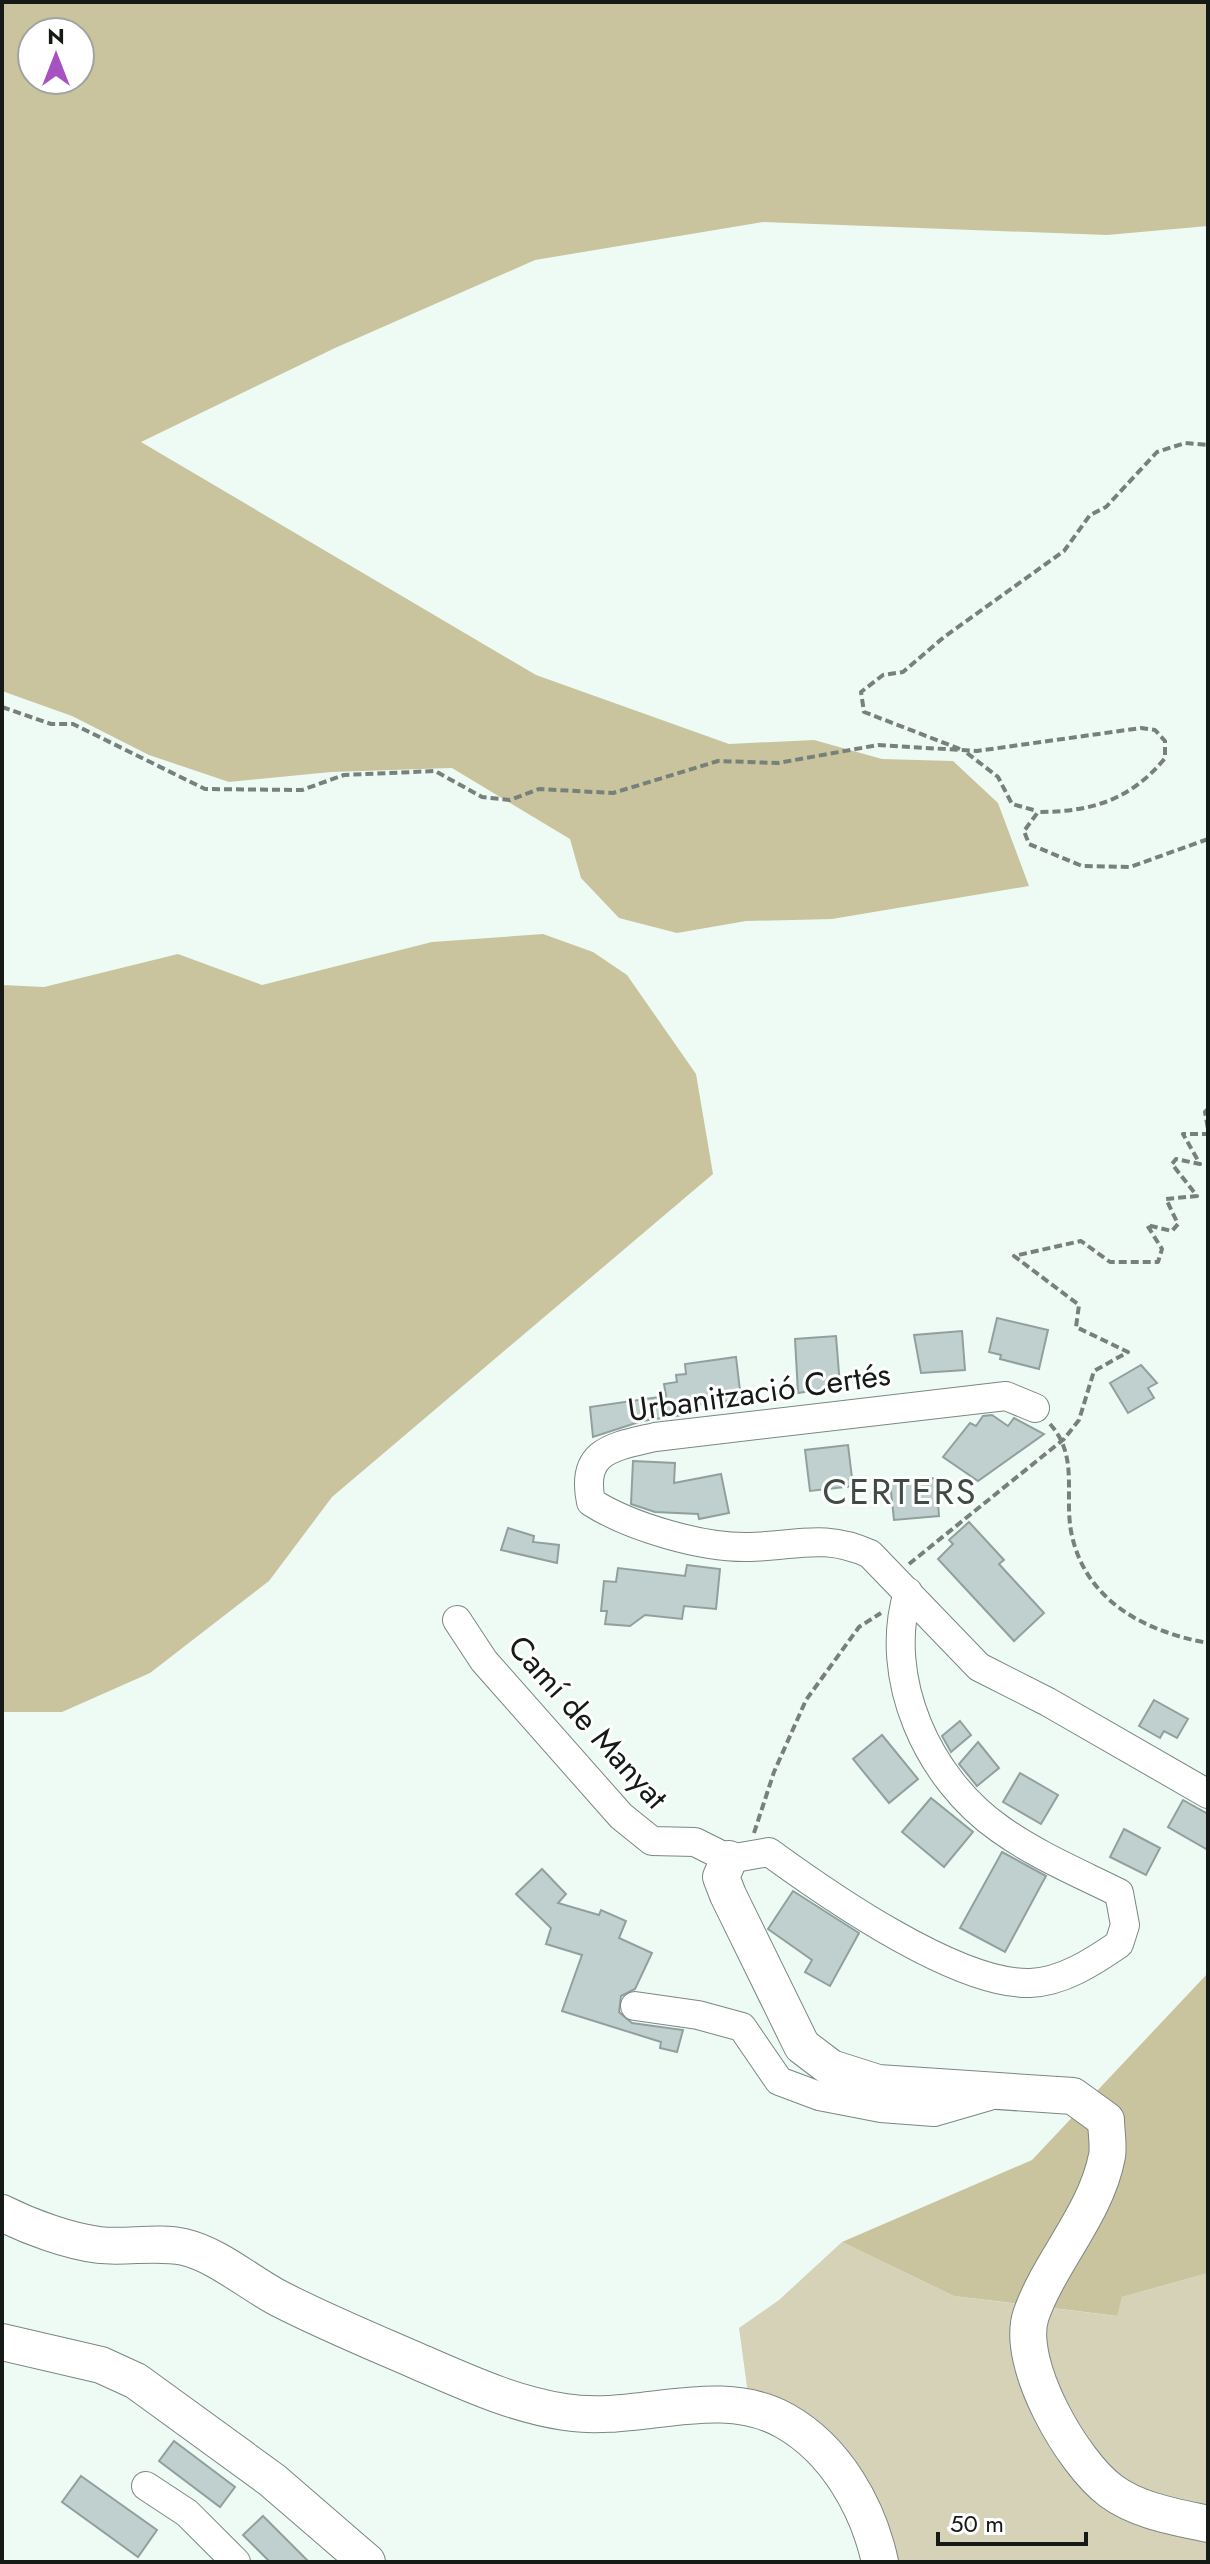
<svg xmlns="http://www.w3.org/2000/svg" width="1210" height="2564" font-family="Jost,sans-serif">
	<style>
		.green { fill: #d5d2b7 }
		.forest { fill: #c9c49d; fill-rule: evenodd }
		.building { fill: #c0d0cf; stroke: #91a09f; stroke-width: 2 }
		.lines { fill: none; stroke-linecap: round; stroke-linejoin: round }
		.minor-casing { stroke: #7b8781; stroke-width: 30 }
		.major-casing { stroke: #7b8781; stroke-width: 38 }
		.path { stroke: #77807b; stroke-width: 4; stroke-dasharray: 8 4; stroke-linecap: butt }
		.minor { stroke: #fff; stroke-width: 28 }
		.major { stroke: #fff; stroke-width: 36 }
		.labels { text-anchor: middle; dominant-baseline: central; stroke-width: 6; stroke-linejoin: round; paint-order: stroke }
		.street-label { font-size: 32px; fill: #151a17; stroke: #fff }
		.quarter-label { font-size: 36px; letter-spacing: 2px; fill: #404b45; stroke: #fff }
	</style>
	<rect width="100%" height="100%" fill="#edfbf4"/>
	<path class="green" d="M842 2242 954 2296 1116 2316 1122 2297 1208 2273V2562H877L825 2454 748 2394 739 2328 779 2300Z"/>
	<g class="forest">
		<path d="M2 2H1208V226L1107 235 763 222 535 260 335 348 141 442 536 675 729 744 814 740 882 759 953 761 998 803 1029 886 832 919 746 921 677 933 619 918 581 878 570 839 452 768 331 772 229 782 149 755 72 716 2 691ZM32 32H80V80H32Z"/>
		<path d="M543 934 593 952 627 975 696 1074 713 1174 332 1497 269 1581 150 1673 62 1712H2V985L44 987 178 954 262 985 432 942Z"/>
		<path d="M1208 1973V2273L1122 2297 1117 2316 954 2296 842 2242 1032 2160Z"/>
	</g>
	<g class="building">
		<path d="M997 1318 1048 1330 1039 1369 1000 1359 1001 1355 989 1352Z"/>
		<path d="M962 1331 965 1370 921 1373 914 1335Z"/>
		<path d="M836 1336 840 1386 798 1393 795 1339Z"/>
		<path d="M736 1357 741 1399 696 1405 697 1413 642 1421 593 1437 590 1407 666 1396 664 1384 677 1382 676 1375 686 1374 685 1364Z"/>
		<path d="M1141 1365 1157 1383 1148 1388 1154 1398 1128 1413 1110 1383Z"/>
		<path d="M992 1415 1008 1426 1014 1418 1044 1434 978 1481 943 1457 970 1423 976 1426 983 1416Z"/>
		<path d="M848 1445 853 1486 810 1491 805 1450Z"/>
		<path d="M633 1461 675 1463 674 1483 721 1474 729 1513 699 1519 698 1514 655 1512 631 1504Z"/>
		<path d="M936 1478 939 1516 894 1520 890 1482Z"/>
		<path d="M969 1522 1004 1560 999 1564 1044 1613 1014 1641 938 1559 953 1544 949 1540Z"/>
		<path d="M508 1528 534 1536 533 1542 559 1545 557 1563 501 1550Z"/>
		<path d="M687 1565 720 1569 716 1609 684 1606 682 1619 645 1615 630 1626 605 1624 607 1611H601L604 1581 616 1582 618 1568 685 1576Z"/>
		<path d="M1154 1700 1188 1719 1177 1738 1164 1731 1160 1738 1139 1726Z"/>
		<path d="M960 1721 971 1735 951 1752 942 1736Z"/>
		<path d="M882 1735 918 1779 889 1803 853 1759Z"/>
		<path d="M978 1742 999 1768 977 1786 959 1764Z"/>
		<path d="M1020 1773 1058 1795 1041 1824 1003 1802Z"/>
		<path d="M931 1798 973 1832 944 1867 902 1832Z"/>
		<path d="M1183 1800 1208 1814V1850L1168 1827Z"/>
		<path d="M1124 1829 1160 1848 1146 1875 1110 1857Z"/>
		<path d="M1002 1852 1046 1876 1005 1952 960 1928Z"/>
		<path d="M542 1869 566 1894 558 1903 599 1915 601 1910 626 1921 619 1938 652 1953 635 1989 621 1996 619 2012 632 2023 683 2030 677 2052 660 2048 661 2042 562 2011 582 1955 546 1944 551 1928 516 1894Z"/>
		<path d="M793 1891 859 1933 830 1986 805 1972 812 1960 768 1929Z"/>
		<path d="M174 2441 235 2487 220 2507 159 2461Z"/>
		<path d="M81 2476 157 2530 138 2557 62 2502Z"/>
		<path d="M263 2516 309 2562H270L243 2535Z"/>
	</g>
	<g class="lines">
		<defs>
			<g id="minor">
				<path d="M1035 1408 1006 1396 655 1437C613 1447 580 1450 591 1502 630 1527 702 1548 749 1547 796 1546 824 1533 870 1554L979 1667 1048 1702 1208 1794"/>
				<path d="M457 1620 484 1661 621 1816 652 1841 695 1842 729 1859 769 1852C828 1895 957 1985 1030 1983 1062 1982 1093 1962 1119 1944L1125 1925 1119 1893C1079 1873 1036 1855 1000 1829 928 1779 882 1678 908 1592"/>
				<path d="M635 2006 698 2015 742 2027 779 2081 819 2096 881 2108 934 2112 989 2096"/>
				<path d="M146 2486 187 2513 236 2562"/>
			</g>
			<g id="major">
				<path d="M729 1859 721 1877 728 1895 802 2046 831 2068 878 2083 1073 2096 1106 2120C1106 2131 1109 2145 1107 2156 1096 2214 1050 2261 1031 2315 1015 2363 1072 2462 1111 2491 1138 2511 1176 2517 1208 2524"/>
				<path d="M2 2213C30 2227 68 2241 99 2245 127 2248 157 2241 184 2247 218 2255 249 2283 280 2299 325 2322 371 2341 417 2361 466 2382 512 2404 565 2412 637 2424 718 2383 785 2421 836 2450 868 2507 880 2562"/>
				<path d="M2 2342 101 2365 136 2381 272 2480 367 2562"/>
			</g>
		</defs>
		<use href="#minor" class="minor-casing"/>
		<use href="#major" class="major-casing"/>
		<g class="path">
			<path d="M2 707 51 724H73L205 789 302 790 344 775 435 771 482 797 510 800 539 789 613 793 718 761 778 763 878 745 977 751 1141 728 1155 730 1165 741V758C1131 800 1091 812 1038 812L1024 831 1029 844 1082 866 1130 867 1208 839"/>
			<path d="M960 749 864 712 861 692 883 675 903 672 944 637 1064 551 1090 515 1106 507 1157 452 1185 443 1208 445"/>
			<path d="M967 753 998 777 1012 804 1037 811"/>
			<path d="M1208 1109 1205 1112 1208 1129"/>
			<path d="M1050 1424C1080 1457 1063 1497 1072 1536 1087 1602 1146 1632 1208 1643"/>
			<path d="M909 1564 1064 1439 1079 1420 1094 1371 1128 1352 1076 1327 1079 1305 1014 1256 1081 1241 1110 1262H1158L1162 1249 1147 1225 1172 1231 1178 1224 1166 1199 1197 1196 1172 1164 1176 1159 1200 1164 1183 1134H1208"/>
			<path d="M754 1833 774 1772 806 1700 859 1627 881 1613"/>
		</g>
		<use href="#minor" class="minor"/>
		<use href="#major" class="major"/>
	</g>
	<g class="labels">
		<g class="street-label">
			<text transform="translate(759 1392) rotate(-8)">Urbanització Certés</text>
			<text transform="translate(588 1722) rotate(48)">Camí de Manyat</text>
		</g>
		<g class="quarter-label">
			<text x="900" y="1491">CERTERS</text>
		</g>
	</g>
	<rect width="1210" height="2564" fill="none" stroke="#151a17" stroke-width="8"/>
	<g transform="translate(56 56)"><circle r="38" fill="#ffffff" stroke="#a1a3a2" stroke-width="2"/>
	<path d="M0-6L14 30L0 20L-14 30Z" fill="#a652c1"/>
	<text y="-12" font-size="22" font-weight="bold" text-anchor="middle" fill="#151a17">N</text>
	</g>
	<path d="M938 2532v12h148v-12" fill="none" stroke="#151a17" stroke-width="4"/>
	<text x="950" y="2532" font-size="24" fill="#151a17" stroke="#ffffff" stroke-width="6" paint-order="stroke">50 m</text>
</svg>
